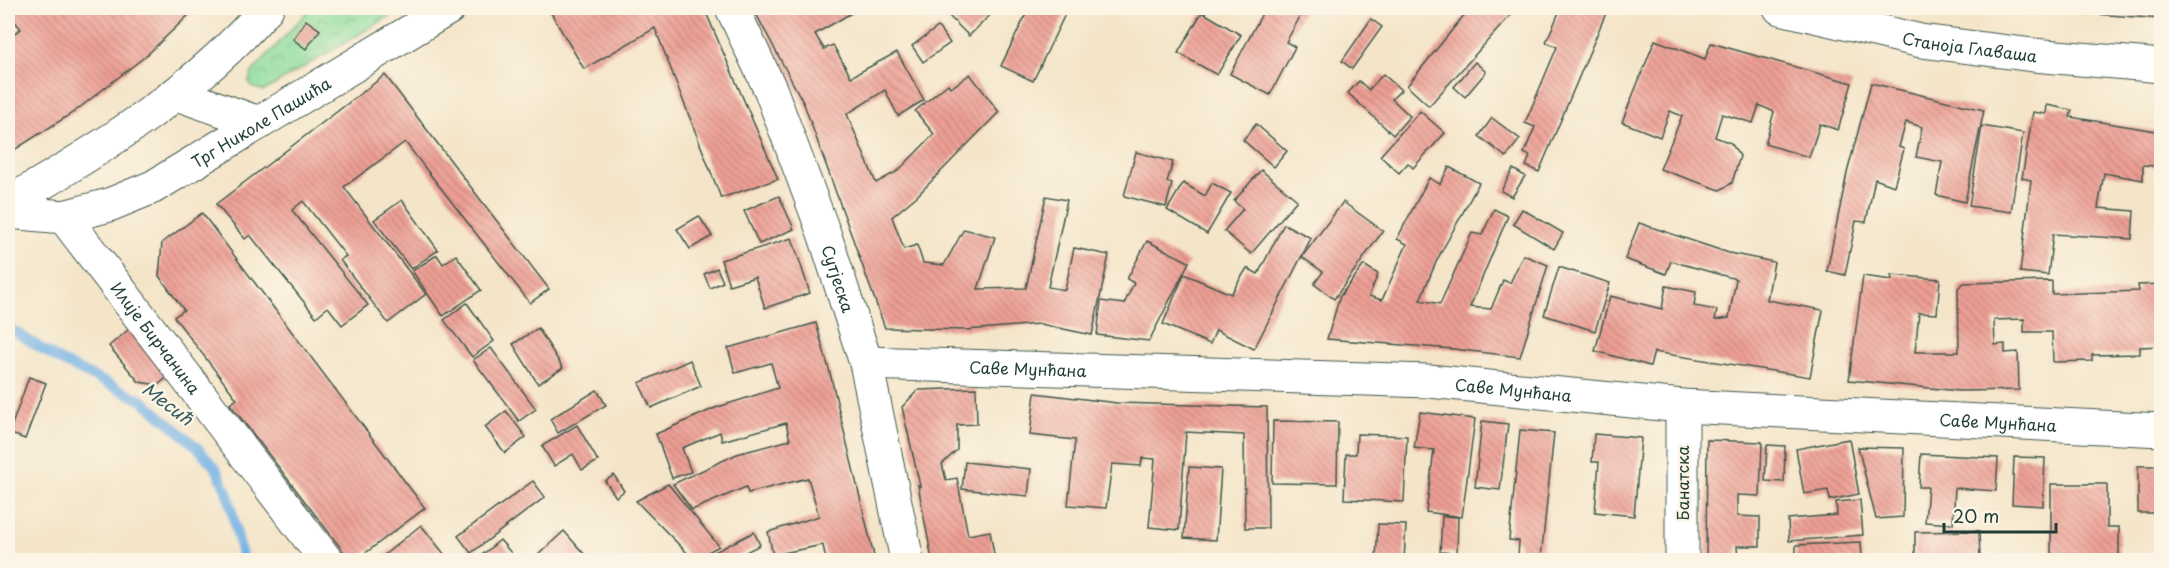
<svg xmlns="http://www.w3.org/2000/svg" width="2169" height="568" font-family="'Playpen Sans',sans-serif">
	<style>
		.park { fill: url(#park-crowns); stroke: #558c68; stroke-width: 1.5 }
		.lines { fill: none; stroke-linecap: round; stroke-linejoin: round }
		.stream { stroke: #72b1e5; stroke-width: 10 }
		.building { fill: url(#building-back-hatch) }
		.street-casing { stroke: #3f564a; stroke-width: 35 }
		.secondary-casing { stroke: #3f564a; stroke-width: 35 }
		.street { stroke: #fff; stroke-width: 33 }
		.secondary { stroke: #fff; stroke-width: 33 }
		.labels { text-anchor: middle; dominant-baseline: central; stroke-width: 5; stroke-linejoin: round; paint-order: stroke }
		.street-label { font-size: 16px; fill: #1f3d34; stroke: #fcf5e5 }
		.water-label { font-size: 18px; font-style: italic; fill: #345a60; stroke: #fcf5e5 }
	</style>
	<defs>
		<pattern id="park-crowns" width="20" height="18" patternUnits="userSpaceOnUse" patternTransform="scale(1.5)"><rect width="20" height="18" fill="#8bdc9c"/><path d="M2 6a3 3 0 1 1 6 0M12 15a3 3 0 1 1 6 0" fill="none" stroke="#71b480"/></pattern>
		<pattern id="building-back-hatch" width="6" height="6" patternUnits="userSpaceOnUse" patternTransform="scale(1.5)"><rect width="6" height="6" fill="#ee9f95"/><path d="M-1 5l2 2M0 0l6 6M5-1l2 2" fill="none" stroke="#c0837a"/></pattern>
	</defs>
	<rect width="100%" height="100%" fill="#fcf5e5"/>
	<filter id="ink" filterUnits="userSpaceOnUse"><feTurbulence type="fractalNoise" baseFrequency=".0167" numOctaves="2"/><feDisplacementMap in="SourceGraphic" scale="12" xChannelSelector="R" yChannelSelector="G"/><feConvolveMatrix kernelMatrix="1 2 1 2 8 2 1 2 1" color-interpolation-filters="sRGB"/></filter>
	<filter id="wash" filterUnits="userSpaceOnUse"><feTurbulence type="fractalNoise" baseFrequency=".008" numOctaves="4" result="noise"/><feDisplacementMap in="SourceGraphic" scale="24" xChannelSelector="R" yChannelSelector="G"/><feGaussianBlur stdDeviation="1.35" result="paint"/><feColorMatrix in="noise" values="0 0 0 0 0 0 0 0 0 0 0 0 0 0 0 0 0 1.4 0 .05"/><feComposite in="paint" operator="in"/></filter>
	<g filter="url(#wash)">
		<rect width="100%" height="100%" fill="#f4e5c9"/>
		<path class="park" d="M311 8H403L264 91 251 87 249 80 253 71Z"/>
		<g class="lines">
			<path class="stream" d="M8 327 61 361 143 401 197 447 217 470 228 494 243 560"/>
		</g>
		<g id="blocks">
			<g class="building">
				<path d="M11 8H196L147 55 74 112 8 154V37L21 29 8 13Z"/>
				<path d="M548 8H704L778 179 721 198 655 28 584 69Z"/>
				<path d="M753 8H860L815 34 824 49 833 45 851 77 897 52 924 100 898 116 885 90 847 114 876 183 898 171 934 134 915 111 948 84 951 88 970 74 999 112 917 196 892 217 904 249 917 245 923 263 944 265 964 229 995 237 978 289 1026 288 1046 196 1067 200 1048 287 1065 290 1074 248 1109 255 1092 335 1040 324 966 330 885 328 804 104Z"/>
				<path d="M941 8H997L969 36Z"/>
				<path d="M1029 8H1068L1033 81 1001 66Z"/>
				<path d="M1265 8H1305L1286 42 1295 47 1270 95 1230 74Z"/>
				<path d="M1467 8H1517L1429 106 1407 86 1469 9Z"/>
				<path d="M1561 8H1593L1606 13 1539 172 1526 166 1530 156 1524 153 1535 127 1525 123 1557 47 1546 42Z"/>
				<path d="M2082 8H2162V19L2082 13Z"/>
				<path d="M1202 12 1241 35 1217 75 1178 53Z"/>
				<path d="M1371 19 1382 27 1352 69 1342 61Z"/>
				<path d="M306 20 320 30 306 49 293 39Z"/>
				<path d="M938 27 950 43 923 62 912 46Z"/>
				<path d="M1655 40 1705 59 1711 43 1852 83 1838 130 1820 124 1809 157 1765 144 1774 112 1759 105 1753 123 1722 114 1715 137 1731 143 1740 156 1732 183 1720 190 1660 169 1682 116 1670 111 1660 137 1622 122Z"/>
				<path d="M1475 62 1486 72 1465 97 1454 87Z"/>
				<path d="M1383 74 1401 90 1392 99 1410 116 1393 135 1348 93 1359 81 1369 90Z"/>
				<path d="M385 75 549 289 530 303 405 142 344 187 426 294 388 323 340 260 346 256 303 201 292 210 368 305 342 325 328 307 316 317 250 235 245 239 216 204Z"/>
				<path d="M1871 83 1984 110 1965 202 1936 195 1942 162 1916 157 1922 127 1906 122 1899 147 1904 149 1894 186 1875 179 1866 222 1856 221 1845 275 1827 271 1847 173Z"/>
				<path d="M2047 105 2072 110 2070 117 2162 132V167L2143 165V180L2104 173 2098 208 2134 211 2132 239 2053 234 2048 275 2020 272 2031 180 2022 178 2033 112 2046 114Z"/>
				<path d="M1420 111 1445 133 1413 168 1408 163 1399 173 1380 156Z"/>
				<path d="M1492 118 1520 139 1506 157 1479 136Z"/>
				<path d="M1256 124 1287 151 1274 167 1243 140Z"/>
				<path d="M1982 126 2023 133 2011 212 1969 206Z"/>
				<path d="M1136 152 1173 162 1167 182 1172 184 1166 207 1124 196Z"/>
				<path d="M1449 167 1479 183 1437 260 1420 300 1440 304 1472 233 1482 235 1494 209 1508 216 1470 307 1491 309 1503 280 1510 283 1523 255 1548 265 1520 357 1453 349 1327 339 1340 296 1364 265 1378 274 1369 296 1382 300 1407 244 1397 239 1429 178 1440 184Z"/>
				<path d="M1513 169 1525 176 1512 197 1501 191Z"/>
				<path d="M1261 170 1297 200 1251 254 1224 231 1243 209 1234 201Z"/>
				<path d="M1183 183 1205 196 1212 183 1231 193 1207 234 1167 210Z"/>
				<path d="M779 196 794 229 759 244 744 211Z"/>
				<path d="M402 200 438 250 411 269 374 220Z"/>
				<path d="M1343 202 1383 231 1334 299 1314 284 1323 272 1302 257Z"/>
				<path d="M1522 209 1563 233 1554 249 1513 224Z"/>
				<path d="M202 213 425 508 356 560H350L230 404 237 399 174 317 184 310 159 276 162 243Z"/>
				<path d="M699 216 712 236 690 249 677 229Z"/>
				<path d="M1639 223 1729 253 1774 262 1767 300 1823 310 1810 377 1654 352 1650 366 1595 351 1610 296 1662 309 1666 286 1696 292 1694 306 1717 310 1715 320 1729 318 1736 279 1671 261 1666 274 1625 259Z"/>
				<path d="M1284 224 1311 238 1254 349 1216 330 1210 344 1163 324 1184 274 1231 294 1247 268 1258 274Z"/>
				<path d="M792 238 810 293 765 308 755 277 729 285 721 260Z"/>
				<path d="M1147 241 1189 262 1149 341 1097 335 1101 301 1124 304 1134 283 1127 279Z"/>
				<path d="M437 255 443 264 456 255 481 290 443 316 412 271Z"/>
				<path d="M1559 267 1610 283 1595 331 1544 315Z"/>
				<path d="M717 268 723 282 710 288 704 274Z"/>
				<path d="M1891 275 1940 279 1937 314 1919 313 1915 352H1959L1958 288 1964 283 2052 281V294L2139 291 2138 285 2162 284V346L2140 347V354L2092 355V361L2053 362 2052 332H2024V319L1994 320 1995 345 2005 344V353L2018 352 2019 390 1960 391 1849 380 1863 276 1892 280Z"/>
				<path d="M467 303 494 341 472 357 444 320Z"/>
				<path d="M149 312 189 359 158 385 139 382 109 346Z"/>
				<path d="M816 323 830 373 875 560H826L823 545 773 555 768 532 819 516 808 478 748 493 746 487 692 510 673 484 737 454 790 440 786 423 722 441 720 432 682 448 691 472 672 478 656 434 715 408 778 388 771 363 735 373 728 348Z"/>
				<path d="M538 328 563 368 538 384 513 344Z"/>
				<path d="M491 348 536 409 519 421 473 360Z"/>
				<path d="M690 360 701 386 651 408 639 383Z"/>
				<path d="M29 377 46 383 25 439 9 433Z"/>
				<path d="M976 388 977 424 957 425V450L942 464 946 480 957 478 968 535 990 531 995 560H932L918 485 920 486 902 407 918 390Z"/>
				<path d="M597 390 606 405 558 433 550 419Z"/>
				<path d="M1035 393 1117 403 1267 407 1268 528H1245L1244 435 1186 432 1179 530 1149 527 1155 459 1142 458 1141 466 1112 464 1106 508 1068 505 1075 440 1030 435Z"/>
				<path d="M506 411 526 437 505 453 485 427Z"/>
				<path d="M1420 412 1475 419 1462 517 1426 512 1434 450 1414 448Z"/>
				<path d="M1273 421 1338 422 1337 484 1272 483Z"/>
				<path d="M1482 421 1508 424 1500 490 1475 487Z"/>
				<path d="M577 425 598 461 582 470 573 454 554 466 542 446Z"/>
				<path d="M1520 430 1554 433 1541 559 1518 557 1519 541 1509 540Z"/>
				<path d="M1357 434 1407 436 1404 502 1344 499 1346 454H1356Z"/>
				<path d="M1594 434 1641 438 1634 516 1595 512 1599 462H1592Z"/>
				<path d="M1849 439 1859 494 1830 500 1828 490 1804 494 1796 449Z"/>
				<path d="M1707 440 1762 442 1760 496 1737 495V516L1760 517V546H1737L1738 560H1706Z"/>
				<path d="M1767 445 1785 446 1784 482 1765 481Z"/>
				<path d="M1858 447 1904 448 1903 517 1876 519Z"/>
				<path d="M1921 454 1998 458 1996 491 1955 488 1953 524 1925 522 1928 487H1919Z"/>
				<path d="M2014 457 2045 458 2043 506 2012 504Z"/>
				<path d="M965 462 1031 469 1028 496 962 489Z"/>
				<rect x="2138" y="466" width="24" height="47"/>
				<path d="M1189 467 1221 469 1216 540 1184 538Z"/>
				<path d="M614 475 624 491 616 497 605 481Z"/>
				<path d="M533 481 545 497 471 553 458 536Z"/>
				<path d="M668 484 719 546 694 560 636 501Z"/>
				<path d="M2051 484H2107V527H2119V560H2051Z"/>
				<path d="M1860 500 1863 535 1789 541 1788 519 1837 515 1836 502Z"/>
				<path d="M1442 516 1458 517 1457 553 1440 552Z"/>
				<path d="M1378 524 1406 525 1404 560H1376Z"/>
				<path d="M421 525 449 560H378Z"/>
				<path d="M564 531 584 554 576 560H543L538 555Z"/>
				<path d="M1979 531 1980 560H1915V532Z"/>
				<path d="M754 532 760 545 730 560H704L703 558Z"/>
				<path d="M500 540 517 560H476Z"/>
				<path d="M1861 542 1862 560H1796V545Z"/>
			</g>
		</g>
	</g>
	<g filter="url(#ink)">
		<use href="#blocks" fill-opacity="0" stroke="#3f564a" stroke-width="1.5"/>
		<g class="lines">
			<defs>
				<g id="street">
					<path id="s1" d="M732 8 771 91 825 236 866 363 907 560"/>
					<path id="s2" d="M1780 8 1921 41 2033 55 2162 66"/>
					<path d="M177 94 259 123"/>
					<path id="s3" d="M8 212 64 217 326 560"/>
					<path id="s4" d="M64 217 109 205 153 187 449 8"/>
					<path id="s5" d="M866 363 1429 381 1682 406 2162 430"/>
					<path d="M1682 406V560"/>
				</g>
				<path id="secondary" d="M8 203C103 148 195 91 267 8"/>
			</defs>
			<use href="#street" class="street-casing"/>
			<use href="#secondary" class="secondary-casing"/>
			<use href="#street" class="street"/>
			<use href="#secondary" class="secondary"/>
		</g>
	</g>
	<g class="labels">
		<g class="street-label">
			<text stroke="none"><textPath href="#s2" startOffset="194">Станоја Главаша</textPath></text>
			<text stroke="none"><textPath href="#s4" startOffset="220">Трг Николе Пашића</textPath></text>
			<text stroke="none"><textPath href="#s1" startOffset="291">Сутјеска</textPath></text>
			<text stroke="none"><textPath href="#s3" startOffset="208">Илије Бирчанина</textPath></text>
			<text stroke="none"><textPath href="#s5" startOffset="162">Саве Мунћана</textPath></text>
			<text stroke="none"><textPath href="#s5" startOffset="648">Саве Мунћана</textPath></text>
			<text stroke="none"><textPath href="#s5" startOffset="1134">Саве Мунћана</textPath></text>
			<text transform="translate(1682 483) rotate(-90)">Банатска</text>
		</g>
		<g class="water-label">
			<text transform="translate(168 403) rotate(37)">Месић</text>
		</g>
	</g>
	<rect width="2169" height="568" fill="none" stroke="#fcf5e5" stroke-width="30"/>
	<path d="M1944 523v9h112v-9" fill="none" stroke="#1f3d34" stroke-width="3"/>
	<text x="1953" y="523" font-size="18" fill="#1f3d34" stroke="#fcf5e5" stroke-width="4.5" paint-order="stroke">20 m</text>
</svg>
